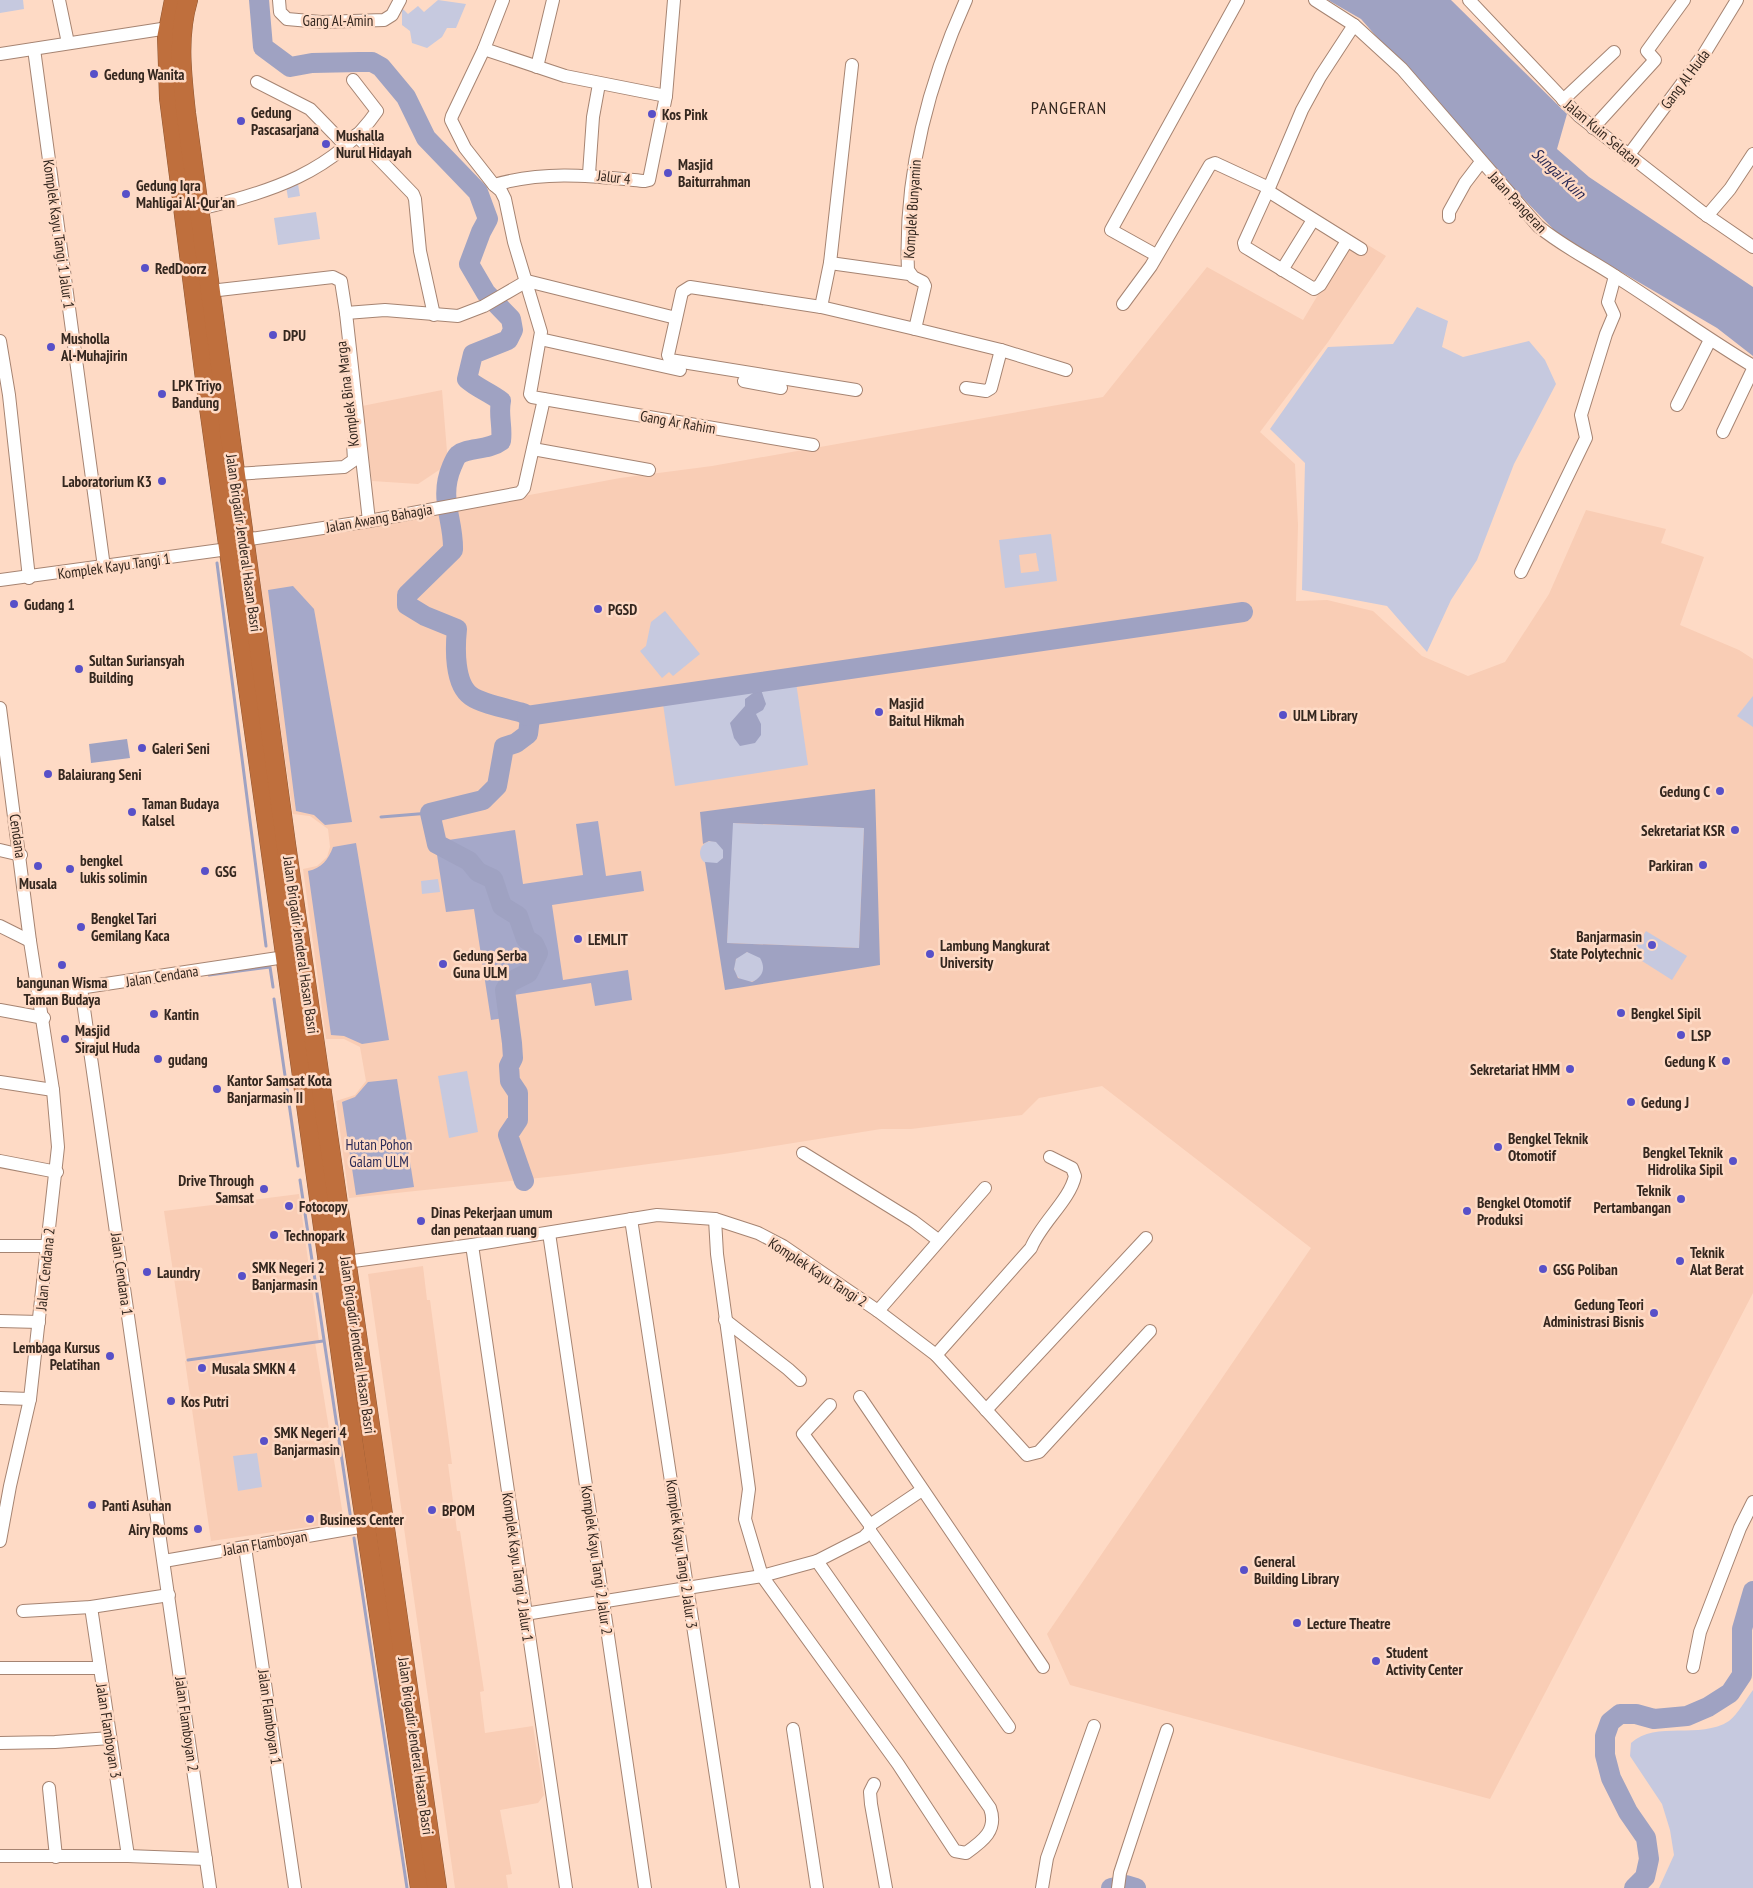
<svg xmlns="http://www.w3.org/2000/svg" width="1753" height="1888" font-family="'PT Sans Narrow',sans-serif">
	<style>
		.built { fill: #f9cdb5 }
		.green { fill: #c6c9df; fill-rule: evenodd }
		.forest { fill: #a5a8c9 }
		.water { fill: #9fa2c2; fill-rule: evenodd }
		.lines { fill: none; stroke-linecap: round; stroke-linejoin: round }
		.stream { stroke: #9fa2c2; stroke-width: 3 }
		.river { stroke: #9fa2c2; stroke-width: 20 }
		.minor-casing { stroke: #a68472; stroke-width: 14 }
		.highway-casing { stroke: #8e5632; stroke-width: 20 }
		.minor { stroke: #fff; stroke-width: 12 }
		.highway { stroke: #bf6f3d; stroke-width: 19 }
		.poi-dot { fill: #5850c8; stroke: #fedac5; stroke-width: 2 }
		.labels { text-anchor: middle; dominant-baseline: central; stroke-width: 5; stroke-linejoin: round; paint-order: stroke }
		.street-label { font-size: 15px; fill: #34271f; stroke: #fedac5 }
		.poi-label { font-size: 15px; font-weight: bold; fill: #34271f; stroke: #fedac5; text-anchor: start }
		.park-label { font-size: 15px; fill: #2c2c58; stroke: #fedac5 }
		.water-label { font-size: 16px; font-style: italic; fill: #282854; stroke: #fedac5 }
		.quarter-label { font-size: 18px; letter-spacing: 1px; fill: #34271f; stroke: #fedac5 }
	</style>
	<rect width="100%" height="100%" fill="#fedac5"/>
	<g class="built">
		<path d="M1353 236 1386 256 1328 342 1260 432 1295 464 1298 525 1296 601 1327 600 1373 611 1422 656 1468 676 1505 662 1549 594 1586 510 1666 529 1661 543 1704 557 1680 625 1739 650 1753 659V1293L1490 1799 1070 1685 1047 1634 1311 1248 1102 1086 1039 1098 1022 1115 911 1129H881L724 1154 566 1175 349 1198 336 1101 355 1095 366 1081 360 1047 344 1039H326L303 869 317 866 327 857 330 847 328 829 310 816 293 814 254 546 261 539 433 513 620 478 712 466 1103 397 1207 267 1303 320Z"/>
		<path d="M442 390 448 464 418 484 372 481 362 406Z"/>
		<path d="M299 1194 319 1341 186 1359 164 1211Z"/>
		<path d="M423 1266 427 1300H430L452 1464H448L457 1531H460L484 1691 480 1692 485 1733 533 1726 544 1795 538 1803 500 1810 512 1874 506 1875 508 1888H455L368 1274Z"/>
		<path d="M315 1342 344 1522 211 1541 185 1361Z"/>
	</g>
	<g class="green">
		<path d="M0 0H23L24 9 0 13Z"/>
		<path d="M438 0 466 4 456 28H447L442 37 427 48 412 43 410 31 402 25V8L408 14 418 6 424 12Z"/>
		<path d="M298 184 300 196 288 198 286 186Z"/>
		<path d="M316 212 320 239 278 245 274 218Z"/>
		<path d="M1417 307 1448 321 1442 347 1463 357 1529 341 1545 360 1556 384 1514 464 1477 560 1451 600 1427 652 1387 606 1302 590 1305 463 1270 429 1328 347 1393 344Z"/>
		<path d="M1051 534 1057 581 1005 588 999 540ZM1036 553 1039 571 1021 573 1019 555Z"/>
		<path d="M665 611 700 654 673 676 669 672 662 678 640 651 646 646 651 622Z"/>
		<path d="M796 682 808 765 675 786 663 704Z"/>
		<path d="M1753 696V727L1737 716Z"/>
		<path d="M732 823 864 828 859 948 727 943Z"/>
		<circle cx="712" cy="853" r="12"/>
		<path d="M438 879 440 892 422 894 421 881Z"/>
		<path d="M1646 931 1687 956 1672 980 1631 954Z"/>
		<circle cx="749" cy="967" r="15"/>
		<path d="M467 1071 478 1132 449 1138 438 1076Z"/>
		<path d="M257 1453 262 1487 238 1491 233 1456Z"/>
		<path d="M1753 1690V1888H1659L1674 1855 1670 1830 1662 1804 1630 1756 1631 1743C1656 1720 1700 1740 1729 1721 1738 1714 1746 1699 1753 1690Z"/>
	</g>
	<g class="forest">
		<path d="M293 586 314 609 352 822 325 825 314 815 296 811 268 590Z"/>
		<path d="M598 821 606 876 641 871 644 891 552 905 563 980 628 970 632 1000 595 1006 591 983 514 995 517 1016 491 1020 474 909 446 912 435 842 515 830 523 884 583 875 576 824Z"/>
		<path d="M356 843 389 1040 362 1044 344 1036 331 1035 308 871C322 868 328 860 333 847Z"/>
		<path d="M397 1079 414 1187 356 1195 342 1102 355 1097 368 1082Z"/>
	</g>
	<g class="water">
		<path d="M1328 0H1451L1567 114 1557 149 1589 177 1753 287V356L1717 328 1560 236 1477 151 1361 19Z"/>
		<path d="M760 687 766 704 763 710 756 714 761 724V735L755 743 740 746 734 738 730 723 745 706V699L753 693 754 688Z"/>
		<path d="M127 739 130 758 91 763 89 744Z"/>
		<path d="M875 789 880 965 725 990 705 862 717 863 723 858V850L716 842 709 841 703 844 700 812ZM733 823 864 828 859 948 727 943ZM747 952 760 958C766 968 763 977 752 982L738 978 734 969 736 959Z"/>
	</g>
	<g class="lines">
		<g class="stream">
			<path d="M217 563 266 946"/>
			<path d="M381 817 430 813"/>
			<path d="M209 975 270 967 273 987"/>
			<path d="M274 999 298 1166"/>
			<path d="M300 1180 351 1520"/>
			<path d="M188 1360 323 1341"/>
			<path d="M354 1538 407 1888"/>
		</g>
		<g class="river">
			<path d="M259 0 263 47 290 67 312 63 359 62H372L381 67 406 97 426 138 478 192 488 219 481 232 469 264 486 293 511 319 513 330 508 340 473 354 467 379C477 388 489 392 501 401 498 415 503 426 501 441 488 451 468 447 458 455 455 458 454 462 452 466 438 499 454 519 453 550L407 595V605L425 616 457 629C455 648 454 684 471 696 482 704 509 709 523 713L530 718 528 734 516 743 504 747 497 786 483 800 430 813 437 844 469 861 478 872 493 879 502 906 518 916 526 939 534 944 538 953 528 973 510 982 505 990 512 1043 513 1058 509 1066 510 1081 518 1093V1120L508 1135 524 1181"/>
			<path d="M527 716 1243 612"/>
			<path d="M1111 1888 1126 1885 1136 1888"/>
			<path d="M1634 1888 1645 1877 1649 1859 1646 1838 1628 1812 1611 1778 1605 1755V1736L1610 1722 1620 1714H1636L1654 1719 1687 1716 1708 1707 1730 1693 1742 1675V1629L1753 1591"/>
		</g>
		<defs>
			<g id="minor">
				<path d="M59 0 68 43"/>
				<path d="M279 0 280 12 287 19 321 22 384 20 392 15 400 0"/>
				<path d="M674 0 666 96 565 76 484 49 452 116 451 120 465 148 494 185 501 191 505 199 514 242 541 332 530 394 532 397 813 445"/>
				<path d="M1315 0 1354 25 1402 69 1538 226C1562 246 1589 259 1615 276 1661 305 1706 338 1753 366"/>
				<path d="M1469 0 1579 116 1702 212 1753 247"/>
				<path d="M34 49 104 567"/>
				<path d="M484 49 503 0"/>
				<path d="M0 54 168 28"/>
				<path d="M537 67 553 0"/>
				<path d="M257 82 310 109 345 145"/>
				<path d="M1563 100 1614 52"/>
				<path d="M1593 128 1655 60 1647 51 1684 0"/>
				<path d="M356 135 413 194 415 199 420 251 434 315"/>
				<path d="M1628 156 1704 54 1737 0"/>
				<path d="M589 174 593 117 599 84"/>
				<path d="M494 185C546 170 592 176 645 181L649 180 666 96"/>
				<path d="M1269 188 1244 243 1245 247 1314 289 1320 285 1347 241"/>
				<path d="M1268 191 1361 249"/>
				<path d="M199 209C268 193 335 172 377 111L353 80"/>
				<path d="M1707 216 1730 189 1753 154"/>
				<path d="M1449 217V212L1465 183 1481 162"/>
				<path d="M1156 255 1111 230 1238 0"/>
				<path d="M830 263 909 274"/>
				<path d="M1282 270 1313 220"/>
				<path d="M210 291 333 277 341 281 346 313 369 521"/>
				<path d="M1123 304 1151 266 1210 165 1215 163 1269 188 1302 110 1320 77 1354 25"/>
				<path d="M821 307 830 263 852 65"/>
				<path d="M346 313 385 310 458 316 484 306 527 281 676 318"/>
				<path d="M915 329 1001 350 1066 370"/>
				<path d="M540 339 680 370"/>
				<path d="M0 341 9 395 29 578"/>
				<path d="M744 381 781 388"/>
				<path d="M966 388 986 391 991 388 1001 350"/>
				<path d="M856 390 670 360 668 355 682 292 690 287 821 307 915 329 925 286 923 282 913 277 908 270C904 177 928 84 966 0"/>
				<path d="M1677 405 1710 340"/>
				<path d="M1723 432 1753 369"/>
				<path d="M533 449 649 470"/>
				<path d="M235 474 344 467 354 460 353 443"/>
				<path d="M244 540 369 521 520 493 524 488 544 399"/>
				<path d="M1521 572 1586 438 1581 415 1606 334 1614 315 1608 302 1615 276"/>
				<path d="M0 580 228 549"/>
				<path d="M0 708 30 941 53 1090 58 1147 30 1399 10 1486 0 1541"/>
				<path d="M0 850 21 855"/>
				<path d="M0 926 30 941"/>
				<path d="M81 988 210 1888"/>
				<path d="M39 994 285 957"/>
				<path d="M0 1010 44 1018"/>
				<path d="M0 1082 53 1090"/>
				<path d="M803 1153 913 1221 938 1240"/>
				<path d="M0 1161 57 1172"/>
				<path d="M631 1219 733 1888"/>
				<path d="M715 1219 717 1254 749 1489 745 1519 762 1576 898 1764 955 1851 966 1853C983 1841 998 1830 990 1808L817 1561"/>
				<path d="M549 1233 645 1888"/>
				<path d="M472 1245 566 1888"/>
				<path d="M0 1246H46"/>
				<path d="M346 1262 472 1245 657 1215 715 1219 758 1233 783 1246 878 1311 936 1355 1027 1455 1039 1452 1150 1331"/>
				<path d="M878 1311 985 1188"/>
				<path d="M725 1320 788 1369 800 1380"/>
				<path d="M0 1321 39 1322"/>
				<path d="M936 1355 1031 1248C1041 1223 1070 1200 1075 1176L1072 1168 1050 1157"/>
				<path d="M860 1397 1043 1667"/>
				<path d="M0 1398 30 1399"/>
				<path d="M830 1405 803 1434 870 1525"/>
				<path d="M986 1410 1146 1238"/>
				<path d="M870 1531 1009 1727"/>
				<path d="M245 1547 295 1888"/>
				<path d="M164 1561 365 1526"/>
				<path d="M91 1607 128 1856"/>
				<path d="M23 1611 91 1607 169 1595"/>
				<path d="M525 1614 762 1576 817 1561 864 1537 870 1531V1525L922 1490"/>
				<path d="M1693 1667 1700 1632 1740 1528 1753 1502"/>
				<path d="M0 1668H100"/>
				<path d="M793 1729 817 1888"/>
				<path d="M0 1743 55 1742 110 1738"/>
				<path d="M874 1784 870 1792 871 1804 886 1888"/>
				<path d="M49 1788 56 1857"/>
				<path d="M0 1856H128L206 1859"/>
				<path d="M1042 1888 1047 1858 1094 1726"/>
				<path d="M1118 1888 1120 1873 1167 1730"/>
			</g>
			<g id="highway">
				<path d="M174 0 167 36 169 98 205 379 350 1421 420 1888"/>
				<path d="M188 0C177 37 182 75 186 113L286 844 437 1888"/>
			</g>
		</defs>
		<use href="#minor" class="minor-casing"/>
		<use href="#highway" class="highway-casing"/>
		<use href="#minor" class="minor"/>
		<use href="#highway" class="highway"/>
	</g>
	<g class="poi-dot">
		<circle cx="94" cy="74" r="5"/>
		<circle cx="652" cy="114" r="5"/>
		<circle cx="241" cy="121" r="5"/>
		<circle cx="326" cy="144" r="5"/>
		<circle cx="668" cy="173" r="5"/>
		<circle cx="126" cy="194" r="5"/>
		<circle cx="145" cy="268" r="5"/>
		<circle cx="273" cy="335" r="5"/>
		<circle cx="51" cy="347" r="5"/>
		<circle cx="162" cy="394" r="5"/>
		<circle cx="162" cy="481" r="5"/>
		<circle cx="14" cy="604" r="5"/>
		<circle cx="598" cy="609" r="5"/>
		<circle cx="79" cy="669" r="5"/>
		<circle cx="879" cy="712" r="5"/>
		<circle cx="1283" cy="715" r="5"/>
		<circle cx="142" cy="748" r="5"/>
		<circle cx="48" cy="774" r="5"/>
		<circle cx="1720" cy="791" r="5"/>
		<circle cx="132" cy="812" r="5"/>
		<circle cx="1735" cy="830" r="5"/>
		<circle cx="1703" cy="865" r="5"/>
		<circle cx="38" cy="866" r="5"/>
		<circle cx="70" cy="869" r="5"/>
		<circle cx="205" cy="871" r="5"/>
		<circle cx="81" cy="927" r="5"/>
		<circle cx="578" cy="939" r="5"/>
		<circle cx="1652" cy="945" r="5"/>
		<circle cx="930" cy="954" r="5"/>
		<circle cx="443" cy="964" r="5"/>
		<circle cx="62" cy="965" r="5"/>
		<circle cx="1621" cy="1013" r="5"/>
		<circle cx="154" cy="1014" r="5"/>
		<circle cx="1681" cy="1035" r="5"/>
		<circle cx="65" cy="1039" r="5"/>
		<circle cx="158" cy="1059" r="5"/>
		<circle cx="1726" cy="1061" r="5"/>
		<circle cx="1570" cy="1069" r="5"/>
		<circle cx="217" cy="1089" r="5"/>
		<circle cx="1631" cy="1102" r="5"/>
		<circle cx="1498" cy="1147" r="5"/>
		<circle cx="1733" cy="1161" r="5"/>
		<circle cx="264" cy="1189" r="5"/>
		<circle cx="1681" cy="1199" r="5"/>
		<circle cx="289" cy="1206" r="5"/>
		<circle cx="1467" cy="1211" r="5"/>
		<circle cx="421" cy="1221" r="5"/>
		<circle cx="274" cy="1235" r="5"/>
		<circle cx="1680" cy="1261" r="5"/>
		<circle cx="1543" cy="1269" r="5"/>
		<circle cx="147" cy="1272" r="5"/>
		<circle cx="242" cy="1276" r="5"/>
		<circle cx="1654" cy="1313" r="5"/>
		<circle cx="110" cy="1356" r="5"/>
		<circle cx="202" cy="1368" r="5"/>
		<circle cx="171" cy="1401" r="5"/>
		<circle cx="264" cy="1441" r="5"/>
		<circle cx="92" cy="1505" r="5"/>
		<circle cx="432" cy="1510" r="5"/>
		<circle cx="310" cy="1519" r="5"/>
		<circle cx="198" cy="1529" r="5"/>
		<circle cx="1244" cy="1570" r="5"/>
		<circle cx="1297" cy="1623" r="5"/>
		<circle cx="1376" cy="1661" r="5"/>
	</g>
	<g class="labels">
		<g class="street-label">
			<text x="338" y="20">Gang Al-Amin</text>
			<text transform="translate(1685 79) rotate(-53)">Gang Al Huda</text>
			<text transform="translate(1603 133) rotate(40)">Jalan Kuin Selatan</text>
			<text transform="translate(614 177) rotate(7)">Jalur 4</text>
			<text transform="translate(1518 202) rotate(47)">Jalan Pangeran</text>
			<text transform="translate(912 209) rotate(-86)">Komplek Bunyamin</text>
			<text transform="translate(59 234) rotate(82)">Komplek Kayu Tangi 1 Jalur 1</text>
			<text transform="translate(347 394) rotate(-97)">Komplek Bina Marga</text>
			<text transform="translate(678 422) rotate(10)">Gang Ar Rahim</text>
			<text transform="translate(379 518) rotate(-10)">Jalan Awang Bahagia</text>
			<text transform="translate(244 543) rotate(82)">Jalan Brigadir Jenderal Hasan Basri</text>
			<text transform="translate(114 566) rotate(-8)">Komplek Kayu Tangi 1</text>
			<text transform="translate(18 836) rotate(82)">Cendana</text>
			<text transform="translate(301 945) rotate(82)">Jalan Brigadir Jenderal Hasan Basri</text>
			<text transform="translate(162 976) rotate(-9)">Jalan Cendana</text>
			<text transform="translate(45 1269) rotate(-84)">Jalan Cendana 2</text>
			<text transform="translate(818 1272) rotate(33)">Komplek Kayu Tangi 2</text>
			<text transform="translate(122 1274) rotate(82)">Jalan Cendana 1</text>
			<text transform="translate(358 1345) rotate(82)">Jalan Brigadir Jenderal Hasan Basri</text>
			<text transform="translate(265 1543) rotate(-10)">Jalan Flamboyan</text>
			<text transform="translate(682 1554) rotate(82)">Komplek Kayu Tangi 2 Jalur 3</text>
			<text transform="translate(597 1560) rotate(82)">Komplek Kayu Tangi 2 Jalur 2</text>
			<text transform="translate(518 1567) rotate(82)">Komplek Kayu Tangi 2 Jalur 1</text>
			<text transform="translate(270 1717) rotate(82)">Jalan Flamboyan 1</text>
			<text transform="translate(187 1724) rotate(82)">Jalan Flamboyan 2</text>
			<text transform="translate(109 1731) rotate(81)">Jalan Flamboyan 3</text>
			<text transform="translate(416 1746) rotate(82)">Jalan Brigadir Jenderal Hasan Basri</text>
		</g>
		<g class="poi-label">
			<text x="104" y="74">Gedung Wanita</text>
			<text x="251" y="112">Gedung<tspan x="251" dy="17">Pascasarjana</tspan></text>
			<text x="662" y="114">Kos Pink</text>
			<text x="336" y="135">Mushalla<tspan x="336" dy="17">Nurul Hidayah</tspan></text>
			<text x="678" y="164">Masjid<tspan x="678" dy="17">Baiturrahman</tspan></text>
			<text x="136" y="185">Gedung Iqra<tspan x="136" dy="17">Mahligai Al-Qur'an</tspan></text>
			<text x="155" y="268">RedDoorz</text>
			<text x="283" y="335">DPU</text>
			<text x="61" y="338">Musholla<tspan x="61" dy="17">Al-Muhajirin</tspan></text>
			<text x="172" y="385">LPK Triyo<tspan x="172" dy="17">Bandung</tspan></text>
			<text x="152" y="481" text-anchor="end">Laboratorium K3</text>
			<text x="24" y="604">Gudang 1</text>
			<text x="608" y="609">PGSD</text>
			<text x="89" y="660">Sultan Suriansyah<tspan x="89" dy="17">Building</tspan></text>
			<text x="889" y="703">Masjid<tspan x="889" dy="17">Baitul Hikmah</tspan></text>
			<text x="1293" y="715">ULM Library</text>
			<text x="152" y="748">Galeri Seni</text>
			<text x="58" y="774">Balaiurang Seni</text>
			<text x="1710" y="791" text-anchor="end">Gedung C</text>
			<text x="142" y="803">Taman Budaya<tspan x="142" dy="17">Kalsel</tspan></text>
			<text x="1725" y="830" text-anchor="end">Sekretariat KSR</text>
			<text x="80" y="860">bengkel<tspan x="80" dy="17">lukis solimin</tspan></text>
			<text x="1693" y="865" text-anchor="end">Parkiran</text>
			<text x="215" y="871">GSG</text>
			<text x="38" y="883" text-anchor="middle">Musala</text>
			<text x="91" y="918">Bengkel Tari<tspan x="91" dy="17">Gemilang Kaca</tspan></text>
			<text x="1642" y="936" text-anchor="end">Banjarmasin<tspan x="1642" dy="17">State Polytechnic</tspan></text>
			<text x="588" y="939">LEMLIT</text>
			<text x="940" y="945">Lambung Mangkurat<tspan x="940" dy="17">University</tspan></text>
			<text x="453" y="955">Gedung Serba<tspan x="453" dy="17">Guna ULM</tspan></text>
			<text x="62" y="982" text-anchor="middle">bangunan Wisma<tspan x="62" dy="17">Taman Budaya</tspan></text>
			<text x="1631" y="1013">Bengkel Sipil</text>
			<text x="164" y="1014">Kantin</text>
			<text x="75" y="1030">Masjid<tspan x="75" dy="17">Sirajul Huda</tspan></text>
			<text x="1691" y="1035">LSP</text>
			<text x="168" y="1059">gudang</text>
			<text x="1716" y="1061" text-anchor="end">Gedung K</text>
			<text x="1560" y="1069" text-anchor="end">Sekretariat HMM</text>
			<text x="227" y="1080">Kantor Samsat Kota<tspan x="227" dy="17">Banjarmasin II</tspan></text>
			<text x="1641" y="1102">Gedung J</text>
			<text x="1508" y="1138">Bengkel Teknik<tspan x="1508" dy="17">Otomotif</tspan></text>
			<text x="1723" y="1152" text-anchor="end">Bengkel Teknik<tspan x="1723" dy="17">Hidrolika Sipil</tspan></text>
			<text x="254" y="1180" text-anchor="end">Drive Through<tspan x="254" dy="17">Samsat</tspan></text>
			<text x="1671" y="1190" text-anchor="end">Teknik<tspan x="1671" dy="17">Pertambangan</tspan></text>
			<text x="1477" y="1202">Bengkel Otomotif<tspan x="1477" dy="17">Produksi</tspan></text>
			<text x="299" y="1206">Fotocopy</text>
			<text x="431" y="1212">Dinas Pekerjaan umum<tspan x="431" dy="17">dan penataan ruang</tspan></text>
			<text x="284" y="1235">Technopark</text>
			<text x="1690" y="1252">Teknik<tspan x="1690" dy="17">Alat Berat</tspan></text>
			<text x="252" y="1267">SMK Negeri 2<tspan x="252" dy="17">Banjarmasin</tspan></text>
			<text x="1553" y="1269">GSG Poliban</text>
			<text x="157" y="1272">Laundry</text>
			<text x="1644" y="1304" text-anchor="end">Gedung Teori<tspan x="1644" dy="17">Administrasi Bisnis</tspan></text>
			<text x="100" y="1347" text-anchor="end">Lembaga Kursus<tspan x="100" dy="17">Pelatihan</tspan></text>
			<text x="212" y="1368">Musala SMKN 4</text>
			<text x="181" y="1401">Kos Putri</text>
			<text x="274" y="1432">SMK Negeri 4<tspan x="274" dy="17">Banjarmasin</tspan></text>
			<text x="102" y="1505">Panti Asuhan</text>
			<text x="442" y="1510">BPOM</text>
			<text x="320" y="1519">Business Center</text>
			<text x="188" y="1529" text-anchor="end">Airy Rooms</text>
			<text x="1254" y="1561">General<tspan x="1254" dy="17">Building Library</tspan></text>
			<text x="1307" y="1623">Lecture Theatre</text>
			<text x="1386" y="1652">Student<tspan x="1386" dy="17">Activity Center</tspan></text>
		</g>
		<g class="park-label">
			<text x="379" y="1144">Hutan Pohon<tspan x="379" dy="17">Galam ULM</tspan></text>
		</g>
		<g class="water-label">
			<text transform="translate(1559 173) rotate(43)">Sungai Kuin</text>
		</g>
		<g class="quarter-label">
			<text x="1069" y="107">PANGERAN</text>
		</g>
	</g>
</svg>
